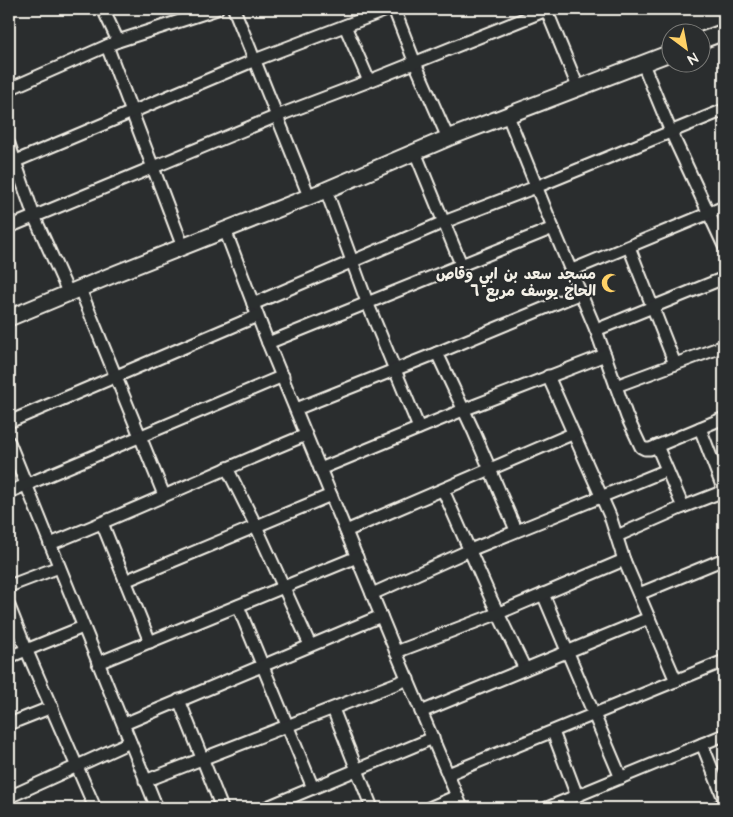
<svg xmlns="http://www.w3.org/2000/svg" width="733" height="817" font-family="'Architects Daughter','Playpen Sans Arabic',sans-serif">
	<style>
		.lines { fill: none; stroke-linecap: round; stroke-linejoin: round }
		.minor-casing { stroke: #f4f1e8; stroke-width: 15 }
		.major-casing { stroke: #f4f1e8; stroke-width: 19 }
		.minor { stroke: #2a2d2e; stroke-width: 11 }
		.major { stroke: #2a2d2e; stroke-width: 15 }
		.labels { text-anchor: middle; dominant-baseline: central; stroke-width: 4; stroke-linejoin: round; paint-order: stroke }
		.poi-label { font-size: 15px; font-weight: bold; fill: #f4f1e8; stroke: #2a2d2e; text-anchor: end }
	</style>
	<rect width="100%" height="100%" fill="#2a2d2e"/>
	<filter id="ink" filterUnits="userSpaceOnUse"><feTurbulence type="fractalNoise" baseFrequency=".02" numOctaves="2"/><feDisplacementMap in="SourceGraphic" scale="10" xChannelSelector="R" yChannelSelector="G"/><feConvolveMatrix kernelMatrix="1 2 1 2 8 2 1 2 1" color-interpolation-filters="sRGB"/></filter>
	<g filter="url(#ink)">
		<g class="lines">
			<defs>
				<g id="minor">
					<path d="M103 9 118 41"/>
					<path d="M234 9 309 196"/>
					<path d="M394 9 415 63 448 138"/>
					<path d="M546 9 578 87"/>
					<path d="M345 26 369 81"/>
					<path d="M107 46 183 247"/>
					<path d="M643 64 671 132 724 246"/>
					<path d="M9 89 118 41 217 9"/>
					<path d="M508 116 553 228 596 330 627 417 641 447 645 449H650L724 418"/>
					<path d="M9 144 34 216 69 294"/>
					<path d="M415 152 461 264"/>
					<path d="M9 164 255 60 389 9"/>
					<path d="M326 190 367 302 419 428"/>
					<path d="M9 227 277 116 369 81 549 9"/>
					<path d="M225 230 268 343 396 652 462 808"/>
					<path d="M629 247 675 364"/>
					<path d="M572 270 724 207"/>
					<path d="M80 289 164 495"/>
					<path d="M253 304 444 222 536 187 724 110"/>
					<path d="M596 330 724 278"/>
					<path d="M268 343 553 228"/>
					<path d="M437 353 474 432 516 530"/>
					<path d="M548 376 610 516 624 560 676 681"/>
					<path d="M616 386 724 346"/>
					<path d="M296 409 437 353 581 293"/>
					<path d="M9 422 257 316"/>
					<path d="M700 428 724 491"/>
					<path d="M9 442 157 808"/>
					<path d="M657 446 683 507"/>
					<path d="M227 468 256 526 310 645"/>
					<path d="M320 469 463 410 605 355"/>
					<path d="M443 490 492 601 525 669"/>
					<path d="M9 492 283 376"/>
					<path d="M102 523 150 642"/>
					<path d="M346 531 572 434"/>
					<path d="M617 536 683 507 724 491"/>
					<path d="M50 544C136 510 220 470 306 435"/>
					<path d="M125 581 331 495"/>
					<path d="M9 586 59 567"/>
					<path d="M372 594 470 550 667 470"/>
					<path d="M543 594 621 778"/>
					<path d="M639 594 724 559"/>
					<path d="M9 606 26 649 95 808"/>
					<path d="M238 606 313 788"/>
					<path d="M396 652 499 613 624 560"/>
					<path d="M9 657 83 627"/>
					<path d="M98 663 357 557"/>
					<path d="M179 700 222 808"/>
					<path d="M333 709 372 808"/>
					<path d="M421 712 649 618"/>
					<path d="M9 724 52 707"/>
					<path d="M124 724 381 616"/>
					<path d="M553 732 577 796"/>
					<path d="M702 744 724 799"/>
					<path d="M448 774 724 661"/>
					<path d="M145 781 408 679"/>
					<path d="M9 797 130 742"/>
					<path d="M265 808 433 738"/>
					<path d="M429 808 457 796"/>
					<path d="M547 808 724 735"/>
					<path d="M715 808 724 804"/>
				</g>
				<g id="major">
					<path d="M700 41 724 32"/>
					<path d="M9 318 117 273 326 190 448 138 670 53"/>
				</g>
			</defs>
			<use href="#minor" class="minor-casing"/>
			<use href="#major" class="major-casing"/>
			<use href="#minor" class="minor"/>
			<use href="#major" class="major"/>
		</g>
	</g>
	<defs>
		<symbol id="mosque-bare" viewBox="-9 -9 18 18"><path d="M3.5-4.9A6 6 0 1 0 3.5 4.9A5 5 0 1 1 3.5-4.9Z" fill="#ffd166" stroke="#2a2d2e" stroke-width="2.5" paint-order="stroke"/></symbol>
	</defs>
	<g fill-rule="evenodd">
		<use href="#mosque-bare" x="597" y="269" width="28" height="28"/>
	</g>
	<g class="labels">
		<g class="poi-label">
			<text x="596" y="274">مسجد سعد بن ابي وقاص<tspan x="596" dy="17">الحاج يوسف مربع ٦</tspan></text>
		</g>
	</g>
	<rect width="733" height="817" fill="none" stroke="#2a2d2e" stroke-width="30"/>
	<rect x="15" y="15" width="703" height="787" fill="none" stroke="#f4f1e8" stroke-width="2" filter="url(#ink)"/>
	<g transform="translate(686 48) rotate(148)"><circle r="24" fill="#2a2d2e" stroke="#7b7b78"/>
	<path d="M0-4L9 19L0 12L-9 19Z" fill="#ffd166"/>
	<text y="-8" font-size="14" font-weight="bold" text-anchor="middle" fill="#f4f1e8">N</text>
	</g>
</svg>
